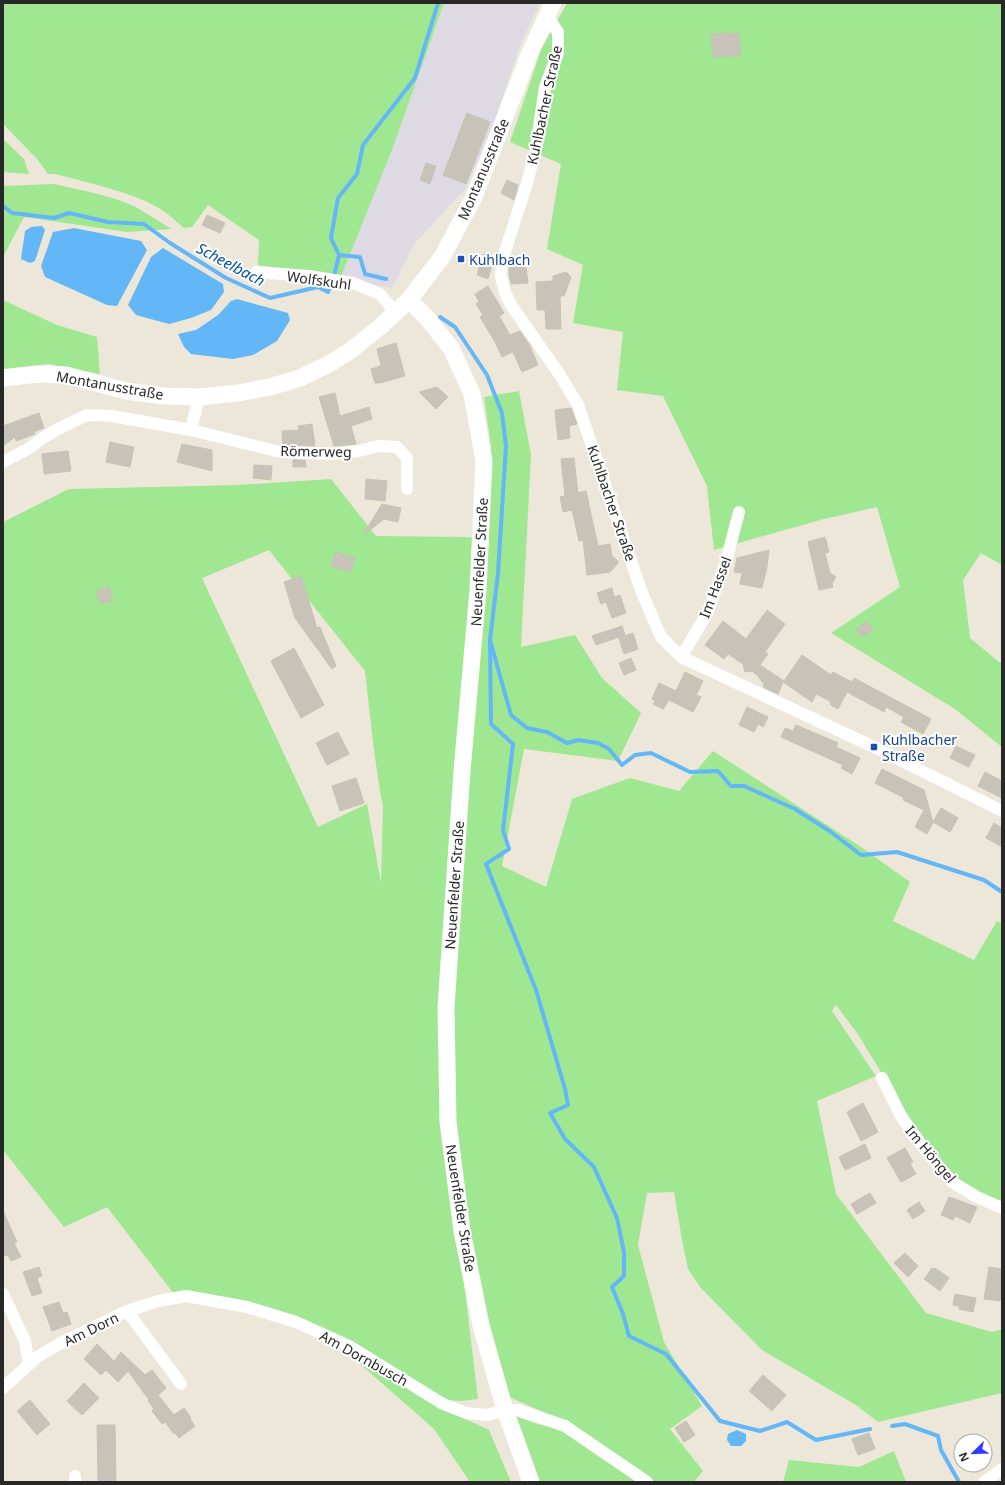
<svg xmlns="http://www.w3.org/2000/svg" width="1005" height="1485" font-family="'Noto Sans',sans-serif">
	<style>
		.industrial { fill: #dedae4 }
		.green { fill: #a0e791; fill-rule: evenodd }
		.water { fill: #63b7f6 }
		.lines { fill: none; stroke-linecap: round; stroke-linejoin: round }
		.stream { stroke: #63b7f6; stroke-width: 4 }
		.building { fill: #c7c3b9; stroke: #c7c3b2 }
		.street { stroke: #fff; stroke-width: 12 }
		.secondary { stroke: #fff; stroke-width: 17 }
		.transit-dot { fill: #1a4fb4; stroke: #fff; stroke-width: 1.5 }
		.labels { text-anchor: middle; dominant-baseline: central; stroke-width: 4; stroke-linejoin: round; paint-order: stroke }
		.street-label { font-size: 14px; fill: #282828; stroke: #fff }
		.transit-label { font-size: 14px; fill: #164399; stroke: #fff; text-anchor: start }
		.water-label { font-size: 15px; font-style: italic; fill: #0451a0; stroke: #fff }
	</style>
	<rect width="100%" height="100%" fill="#ece7d9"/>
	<path class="industrial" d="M444 3H540L521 43 495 120 466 188 414 244 392 288 340 279 392 150Z"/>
	<g class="green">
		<path d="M3 3H444L392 150 340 279 258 265 259 240 208 205 192 227 184 228C175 221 167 212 157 207 126 190 90 184 56 174H48L38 160 3 124Z"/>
		<path d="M567 3H1002V565L981 553 963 580 970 638 999 662H1002V747L955 709 831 633 900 587 877 507 820 520 714 550 707 486 663 396 617 390 623 332 573 323 583 265 547 249 561 164 510 142 541 50Z"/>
		<path d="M3 139 24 159 29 174 3 172Z"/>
		<path d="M54 184C79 190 105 194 129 204 145 211 157 221 172 229L127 232 24 217 3 257V186Z"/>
		<path d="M3 300 57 325 97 337 100 374 49 364 3 369Z"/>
		<path d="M519 391 531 455 521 647 575 635 602 678 641 713 618 761 524 749 502 866 546 887 572 799 630 778 679 791 713 751 861 847 910 882 893 921 974 960 997 921 1002 924V1204L982 1195 959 1180 946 1166 907 1117 881 1072 857 1033 836 1005 832 1011 876 1076 817 1101 836 1194 926 1313 992 1332 1002 1329V1393L878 1422 856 1405 762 1350 700 1287 688 1269 682 1240 674 1192 647 1193 638 1245 664 1342 702 1406 670 1429 703 1471 694 1482H651L563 1421 505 1395 461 1258 478 1399 461 1401 445 1400 301 1320 174 1294 107 1207 64 1227 3 1150V522L69 489 237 485 331 479 376 536 464 537 488 539 491 447 484 397ZM269 550 365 671 374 751 381 797 383 806 381 883 367 804 318 827 202 578Z"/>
		<path d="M350 1353 437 1406 489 1430 511 1482H470L434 1429 360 1364Z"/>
		<path d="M513 1415 534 1423 564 1430 641 1482H536Z"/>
		<path d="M894 1451 906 1482H783L789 1460 859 1467Z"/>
	</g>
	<g class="water">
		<path d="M42 226 45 230 35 261 30 263 21 259 25 231 31 227Z"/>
		<path d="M74 228 141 241 147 250 117 306 107 305 45 277 41 266 53 232Z"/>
		<path d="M163 248 223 284 224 292 211 310 191 318 169 324 136 315 128 305 151 257Z"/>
		<path d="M237 299 288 313 290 320 277 341 253 355 233 359 191 354 184 347 178 334 196 330 218 315 231 301Z"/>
		<path d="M737 1430 746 1434V1441L741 1446H731L727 1440 728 1434Z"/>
	</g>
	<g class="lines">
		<g class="stream">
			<path d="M3 206 12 213 54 218 69 213 108 222 144 224 170 243 226 278 270 298 318 287 328 292 334 276 339 255 331 238 338 198 357 174 363 145 415 78 438 3"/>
			<path d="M339 255 360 257 365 274 386 279"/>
			<path d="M440 317 455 327 487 375 502 413 506 446 498 573 490 640 511 715 527 728 547 732 567 743 578 740 598 743 609 749 622 765 635 755 651 753 690 772 718 771 731 786H744L795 809 831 832 861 855 897 852 984 880 1002 892"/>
			<path d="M490 640 491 724 513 744 503 830 509 849 486 864 536 990 565 1089 568 1105 550 1113 565 1139 594 1167 617 1218 624 1252V1276L612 1287 623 1314 629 1336 666 1354 720 1421 760 1431 787 1422 816 1440 870 1429"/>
			<path d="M892 1426 905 1424 938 1436 941 1450 959 1482"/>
		</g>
	</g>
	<g class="building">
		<path d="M739 33 740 56 713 57 711 34Z"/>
		<path d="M467 113 490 122 466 184 443 175Z"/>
		<path d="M426 163 436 166 430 184 420 180Z"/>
		<path d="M507 180 518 185 514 200 501 193Z"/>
		<path d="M207 215 225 223 220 233 202 225Z"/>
		<path d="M483 254 494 257 488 279 477 275Z"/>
		<path d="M509 264H517L523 267H526L528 283 511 284 509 274Z"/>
		<path d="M566 272 571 277 564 296H560L561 329H546L545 310H537L536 282 553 281V276Z"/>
		<path d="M488 286 504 313 499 316 510 335 520 331 529 344 538 365 522 372 513 352 502 357 495 342 480 317 483 315 476 304 479 302 475 294Z"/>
		<path d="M396 343 405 376 380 383H375L371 369 381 366 377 349Z"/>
		<path d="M437 387 448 397 436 409 419 392Z"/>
		<path d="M335 393 340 416 369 407 372 419 351 426 356 444 334 446 319 397Z"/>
		<path d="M571 408 577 424 569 426 570 438 558 440 555 410Z"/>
		<path d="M39 413 44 428 34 432 35 434 16 441 15 437 3 446V426Z"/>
		<path d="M312 424 315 446 283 445 282 431 299 430 298 426Z"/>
		<path d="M110 442 134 447 130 467 106 462Z"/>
		<path d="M182 444 212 450V471L177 462Z"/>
		<path d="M68 451 71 471 44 474 42 454Z"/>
		<path d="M574 458 578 493 586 491 598 546 610 544 612 556 619 562 610 572 587 575 583 540 579 541 572 510 563 512 560 497 565 496 561 459Z"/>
		<path d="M293 460H305L306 467H293Z"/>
		<path d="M254 465 272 466 271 480 253 478Z"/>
		<path d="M366 479 387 481 385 501 365 499Z"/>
		<path d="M382 504 401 508 398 522 384 519 365 534 364 533Z"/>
		<path d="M825 537 829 552 825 553 830 573 836 577 832 583 833 587 819 590 808 542Z"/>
		<path d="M769 550 767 567 762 588 740 584 742 573 734 572 737 558Z"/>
		<path d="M336 552 355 558 350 572 331 566Z"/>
		<path d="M301 576 317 628 320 627 336 666 332 669 295 618 284 582Z"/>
		<path d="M109 587 113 600 100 604 96 591Z"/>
		<path d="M612 588 614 597 620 595 626 613 612 618 606 602 601 604 597 593Z"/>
		<path d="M767 610 785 624 765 652 768 654 760 665 784 681 802 655 831 675 833 672 852 682 854 678 931 719 923 734 901 722 904 717 886 707 884 712 847 692 838 709 831 705 830 701 816 694 812 702 783 682 778 694 763 687 764 684 757 675 752 671 745 672 743 664 728 654 724 659 705 645 723 621 746 639Z"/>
		<path d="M867 621 873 630 862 637 856 629Z"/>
		<path d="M622 626 625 635 596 645 592 636Z"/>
		<path d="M633 633 638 649 624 654 619 638Z"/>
		<path d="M294 648 324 705 301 718 271 661Z"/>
		<path d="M631 658 636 670 624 675 619 663Z"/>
		<path d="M685 672 703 681 696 695 701 697 693 712 669 700 663 709 653 704 655 700 652 699 659 683 676 691Z"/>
		<path d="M747 707 768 717 763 727 758 724 754 732 739 725Z"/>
		<path d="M796 725 838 743 836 747 860 758 852 774 841 768 843 765 781 737 785 728 793 731Z"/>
		<path d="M338 732 349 754 327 765 316 743Z"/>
		<path d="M956 746 975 755 969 767 950 758Z"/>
		<path d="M882 769 924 790 933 822 941 808 958 818 950 832 933 822 927 834 915 827 924 810 903 800 904 798 875 783Z"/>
		<path d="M985 772 1002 781V798L978 786Z"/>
		<path d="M356 778 364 803 340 811 332 786Z"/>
		<path d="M994 823 1002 828V847L986 838Z"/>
		<path d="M863 1103 878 1132 861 1141 847 1112Z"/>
		<path d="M865 1144 871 1158 845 1170 839 1157Z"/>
		<path d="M905 1148 913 1162 910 1164 916 1174 901 1182 887 1158Z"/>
		<path d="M870 1193 876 1203 857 1214 851 1204Z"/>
		<path d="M949 1197 977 1207 970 1223 955 1216 953 1220 941 1215Z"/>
		<path d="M919 1202 925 1211 913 1219 907 1210Z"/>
		<path d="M3 1211 17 1242 14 1243 21 1257 11 1261 8 1255 5 1256 3 1250Z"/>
		<path d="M905 1253 918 1266 908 1277 894 1263Z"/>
		<path d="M39 1267 42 1276 37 1278 42 1293 32 1296 23 1272Z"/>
		<path d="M989 1267 1002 1269V1288L1000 1301 984 1299Z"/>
		<path d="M932 1268 934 1269 935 1268 949 1278 940 1291 924 1279Z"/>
		<path d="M955 1294 976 1298 973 1312 959 1309V1306L953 1305Z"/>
		<path d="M59 1302 63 1313 67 1312 71 1324 52 1331 43 1307Z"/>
		<path d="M97 1344 114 1361 121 1352 145 1375 152 1370 166 1388 158 1395 174 1415 184 1408 191 1418 190 1419 195 1426 179 1438 175 1433 174 1434 165 1422 162 1424 152 1411 154 1409 148 1401 149 1400 128 1371 118 1382 106 1370 101 1375 84 1359Z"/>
		<path d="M763 1375 786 1395 772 1411 749 1391Z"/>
		<path d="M84 1383 99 1398 82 1415 67 1401Z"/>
		<path d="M30 1400 50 1424 37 1435 17 1411Z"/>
		<path d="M686 1421 695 1435 684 1442 675 1428Z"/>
		<path d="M97 1425H115L116 1482H98Z"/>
		<path d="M869 1433 875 1449 858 1455 852 1439Z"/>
	</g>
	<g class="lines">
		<g class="street">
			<path d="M547 16 558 32V53L545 87 536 147 527 183 502 261 501 276 505 293 511 305 560 375 578 405 642 593 661 637 681 657 874 747 1002 811"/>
			<path d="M256 272 309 276 353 283 380 294 396 313"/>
			<path d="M191 430 280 452 334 454 359 451 378 446 397 447 407 458V489"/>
			<path d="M3 462 28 449 43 438 58 429 87 415 112 416 191 430 199 397"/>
			<path d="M681 657 708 612 727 558 739 512"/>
			<path d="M882 1078 901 1116 923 1147 952 1182 977 1197 1002 1208"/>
			<path d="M3 1294 25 1341 29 1364"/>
			<path d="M127 1311 181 1384"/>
			<path d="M3 1388 37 1357 61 1343 127 1311 159 1301 186 1296 247 1307 296 1322 351 1347 443 1404 466 1413 488 1415 505 1410H518L565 1426 647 1482"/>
			<path d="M75 1482V1476"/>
			<path d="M984 1482 1002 1469"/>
		</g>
		<g class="secondary">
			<path d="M409 300 428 319 451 348 472 394 484 461 478 590 462 771 446 1007 448 1122 462 1231 481 1325 505 1410 531 1482"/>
			<path d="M3 378 38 374 66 375 126 391 163 396 199 397 238 393 270 387 300 378 329 364 350 351 381 326 409 300 442 257 474 197 531 50 553 3"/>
		</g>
	</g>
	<g class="transit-dot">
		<rect x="457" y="255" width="8" height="8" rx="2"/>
		<rect x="870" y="743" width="8" height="8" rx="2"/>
	</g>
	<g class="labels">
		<g class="street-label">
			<text transform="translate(544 105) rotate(-78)">Kuhlbacher Straße</text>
			<text transform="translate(483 169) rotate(-67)">Montanusstraße</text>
			<text transform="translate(319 280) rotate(8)">Wolfskuhl</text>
			<text transform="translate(110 385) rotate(10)">Montanusstraße</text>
			<text transform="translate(316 451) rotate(1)">Römerweg</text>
			<text transform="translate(612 503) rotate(71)">Kuhlbacher Straße</text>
			<text transform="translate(479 562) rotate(-87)">Neuenfelder Straße</text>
			<text transform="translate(715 587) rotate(-69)">Im Hassel</text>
			<text transform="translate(454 885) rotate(-86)">Neuenfelder Straße</text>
			<text transform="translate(931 1154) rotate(50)">Im Höngel</text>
			<text transform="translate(461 1208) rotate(81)">Neuenfelder Straße</text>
			<text transform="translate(91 1329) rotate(-26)">Am Dorn</text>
			<text transform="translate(364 1358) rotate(29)">Am Dornbusch</text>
		</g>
		<g class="transit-label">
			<text x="469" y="259">Kuhlbach</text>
			<text x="882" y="739">Kuhlbacher<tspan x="882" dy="16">Straße</tspan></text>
		</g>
		<g class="water-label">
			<text transform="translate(231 264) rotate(28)">Scheelbach</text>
		</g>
	</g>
	<rect width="1005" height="1485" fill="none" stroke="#282828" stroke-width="8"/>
	<g transform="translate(973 1453) rotate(247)"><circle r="19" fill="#ffffff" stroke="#a9a9a9"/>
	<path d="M0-3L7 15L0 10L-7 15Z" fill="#3338ff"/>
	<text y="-6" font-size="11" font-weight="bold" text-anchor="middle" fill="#282828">N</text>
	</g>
</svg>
